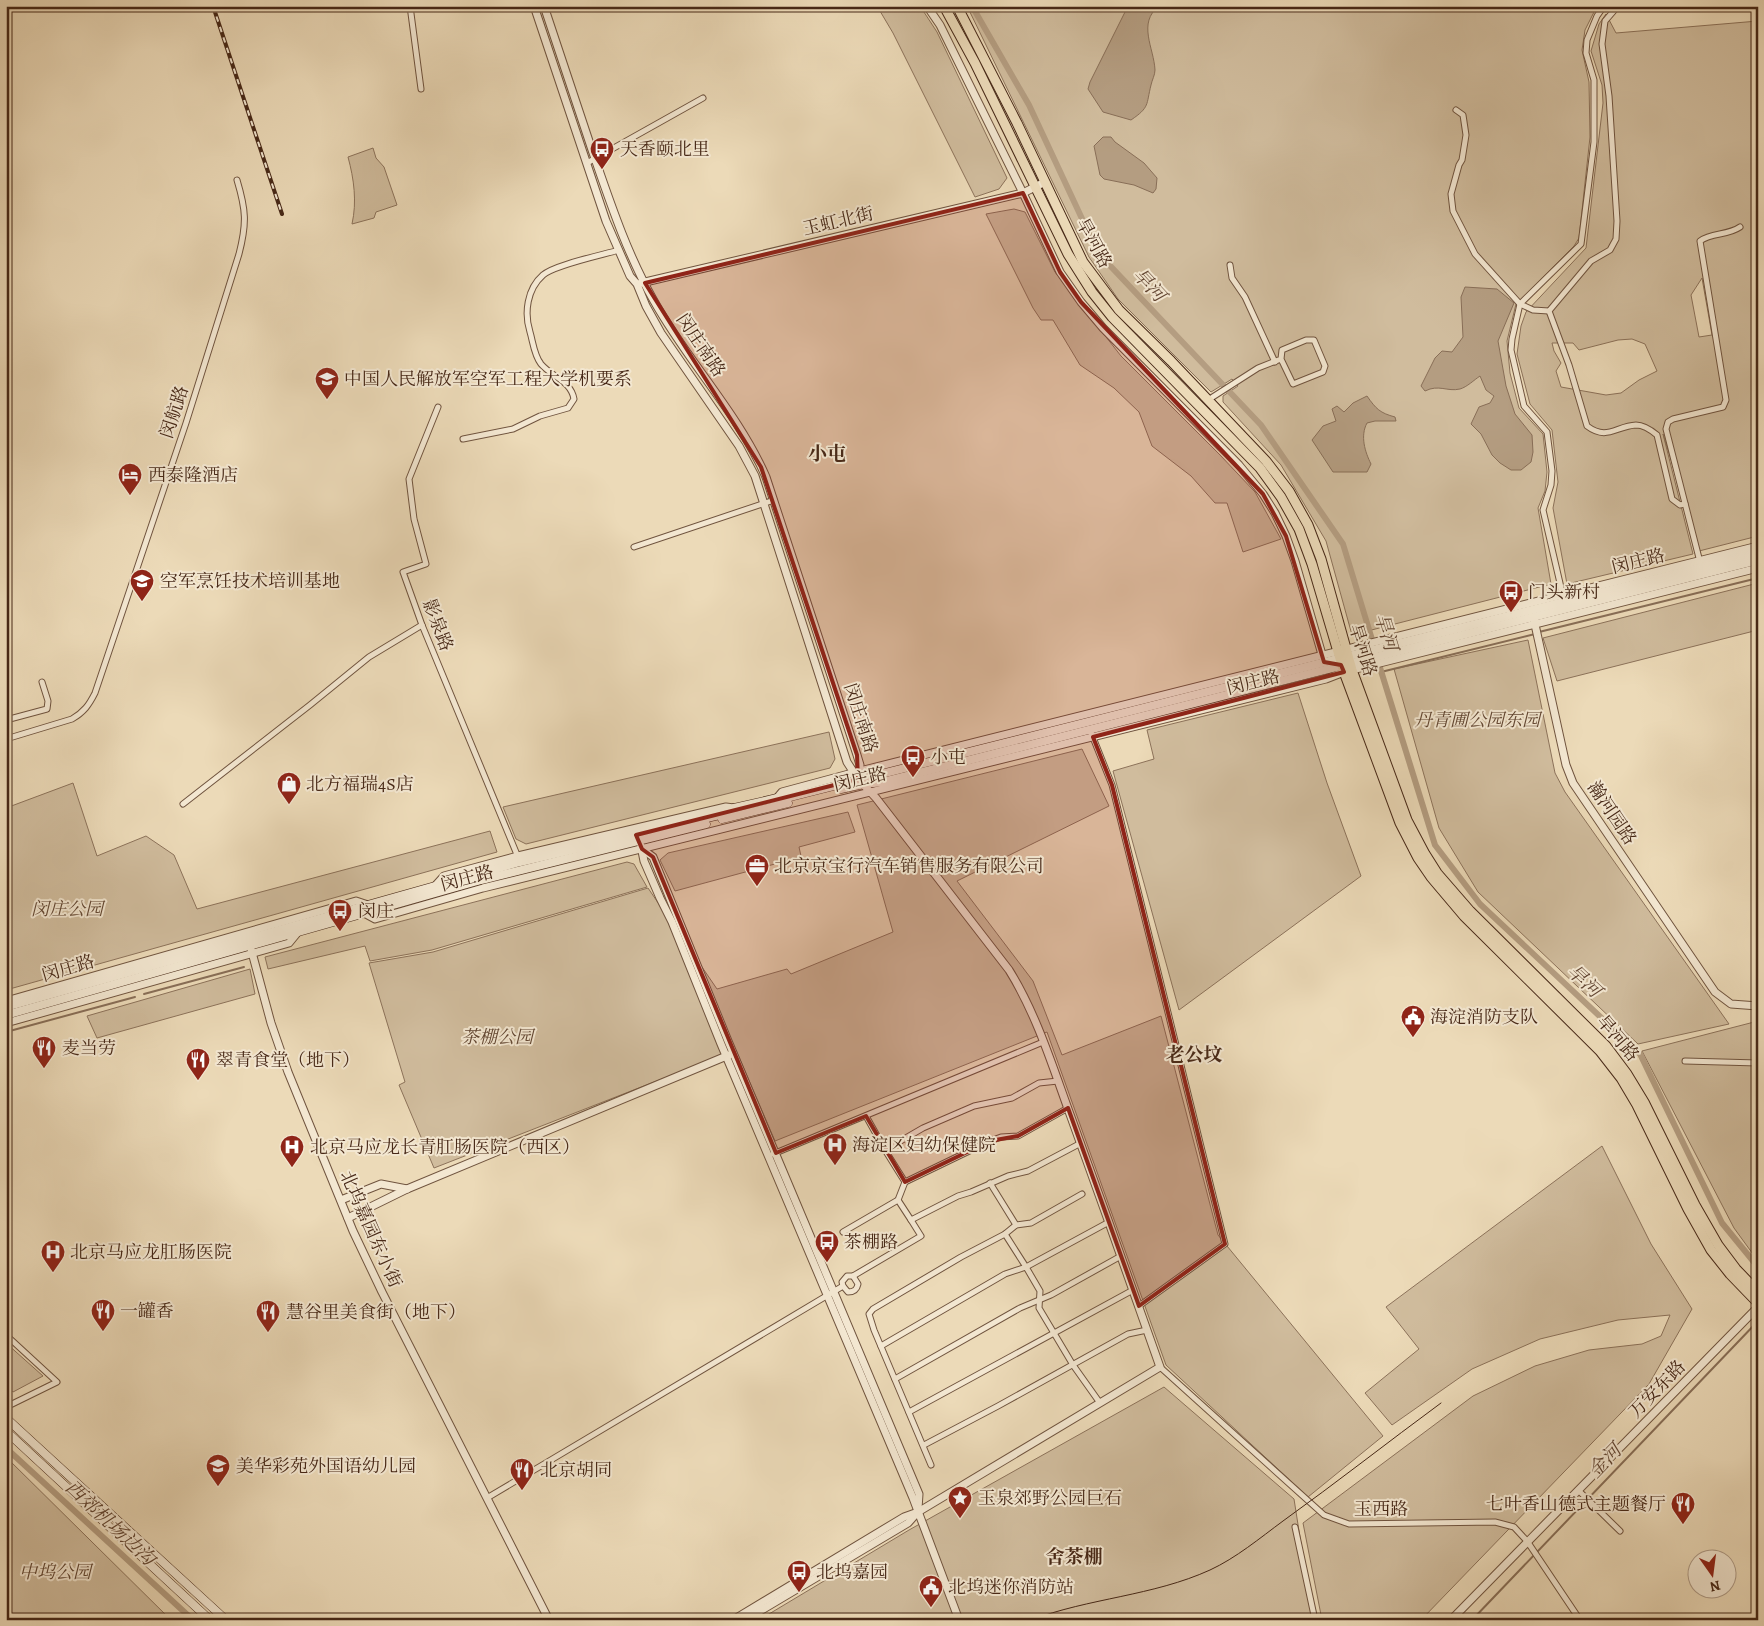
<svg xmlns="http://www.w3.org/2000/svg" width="1764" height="1626" font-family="Alegreya,'Noto Serif SC',serif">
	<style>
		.green { fill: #d0bc9d; stroke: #8c725a; fill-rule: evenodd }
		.water { fill: #b49d81; stroke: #886e57 }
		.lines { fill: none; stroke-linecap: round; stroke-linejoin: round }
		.stream { stroke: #886e57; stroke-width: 2 }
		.canal { stroke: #b49d81; stroke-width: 6 }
		.minor-casing { stroke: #70543f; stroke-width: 7 }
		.tertiary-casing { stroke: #70543f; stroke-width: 9 }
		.secondary-casing { stroke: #472817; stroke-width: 9 }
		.primary-casing { stroke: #472817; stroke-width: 11 }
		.minor { stroke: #f3e7d1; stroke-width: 5 }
		.tertiary { stroke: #f3e7d1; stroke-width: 7 }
		.secondary { stroke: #f3e7d1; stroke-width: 8 }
		.primary { stroke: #ecdab8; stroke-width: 9 }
		.tram { stroke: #472817; stroke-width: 1 }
		.rail-casing { stroke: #472817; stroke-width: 4 }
		.rail { stroke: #f3e7d1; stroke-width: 2; stroke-dasharray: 5.5; stroke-linecap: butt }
		.marked { fill: #8f2418; fill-opacity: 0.2; stroke: #8f2418; stroke-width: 4; stroke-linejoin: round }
		.labels { text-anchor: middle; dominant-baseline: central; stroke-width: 4; stroke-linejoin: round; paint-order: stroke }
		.poi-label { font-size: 18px; fill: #472817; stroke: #f3e7d1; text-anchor: start }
		.street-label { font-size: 18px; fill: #472817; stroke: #f3e7d1 }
		.park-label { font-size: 18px; font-style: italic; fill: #624632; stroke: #f3e7d1 }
		.water-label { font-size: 19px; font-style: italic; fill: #624532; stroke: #f3e7d1 }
		.neighbourhood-label { font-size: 19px; font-weight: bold; fill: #472817; stroke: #f3e7d1 }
	</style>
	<rect width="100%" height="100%" fill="#ecdab8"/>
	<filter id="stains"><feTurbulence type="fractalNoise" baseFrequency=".004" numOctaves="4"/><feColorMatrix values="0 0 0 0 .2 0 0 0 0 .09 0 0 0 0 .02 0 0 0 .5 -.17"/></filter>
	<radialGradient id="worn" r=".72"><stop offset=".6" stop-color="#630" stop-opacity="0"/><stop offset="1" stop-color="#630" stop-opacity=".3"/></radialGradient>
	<g class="green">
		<path d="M877 6H920L937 32 1007 178 999 189 975 197 893 33Z"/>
		<path d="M967 6H1597L1585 30 1582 50 1589 82 1590 137 1579 238 1574 246 1516 304 1507 341 1510 373 1519 408 1543 434 1547 472 1545 491 1538 508 1551 584 1352 635 1326 541 1281 465 1223 402V396L1238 386 1232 379 1211 392 1118 299 1089 257Z"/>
		<path d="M1606 14 1616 33 1758 21V536L1699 551 1663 434 1693 554 1567 584 1553 508 1558 482 1552 430 1530 404 1517 354 1521 326 1526 312 1586 248 1603 103 1602 85 1591 51 1599 24ZM1702 278 1712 335 1699 337 1691 295ZM1632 339 1645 344 1657 371 1639 380 1621 393 1606 395 1561 387 1556 371 1561 363 1554 351 1552 343H1573L1579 350 1618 340Z"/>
		<path d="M373 148 376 158 384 167 397 205 376 212 374 218 352 224C357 202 354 179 348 157Z"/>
		<path d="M1014 209 1025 212 1055 272 1121 356 1220 455 1255 492 1281 539 1243 552 1227 503H1215L1191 476 1152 446 1139 412 1114 388 1080 365 1053 320H1041L1033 308 986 214Z"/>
		<path d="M1758 583V630L1557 681 1543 638Z"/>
		<path d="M1528 640 1555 773 1565 792 1729 1024 1638 1044 1478 892 1439 828 1394 669Z"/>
		<path d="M1298 693 1327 783 1361 876 1179 1010 1113 771 1154 759 1147 730Z"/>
		<path d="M829 732 835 759 830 768 526 844 516 839 503 807Z"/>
		<path d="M1082 749 1109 806 957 881 1033 981 1062 1055 1161 1016 1218 1235 1383 1436 1308 1497 1166 1365 1047 1032 775 1141 736 1050 434 1168 399 1085 405 1082 369 963 433 952 648 888 717 989 787 969 791 974 893 932 857 805Z"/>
		<path d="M73 783 97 856 146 836 174 855 197 909 490 831 497 852 6 990V808Z"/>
		<path d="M848 812 855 832 799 847 801 856 786 861 675 891 660 860 668 853Z"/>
		<path d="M627 862 634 864 647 887 432 950 370 961 365 946 268 969 265 957Z"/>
		<path d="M250 969 255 994 97 1038 87 1016Z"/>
		<path d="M1758 1021V1261L1734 1228 1642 1051Z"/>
		<path d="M1602 1146 1651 1244 1692 1309 1649 1384 1421 1620H1322L1303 1523 1473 1396 1535 1366 1589 1350 1642 1344 1661 1336 1670 1315 1618 1320 1540 1339 1472 1369 1392 1425 1365 1393 1419 1349 1386 1307Z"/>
		<path d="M6 1343 43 1376 13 1392 6 1385Z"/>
		<path d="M1164 1387 1294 1499 1313 1620H759L909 1530Z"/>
		<path d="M6 1457 171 1620H6Z"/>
	</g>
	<g class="water">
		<path d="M1128 6H1159C1137 23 1154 48 1155 70 1155 75 1152 80 1151 85 1146 105 1150 107 1131 120L1103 112 1088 89 1090 82Z"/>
		<path d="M1103 137H1111L1115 142 1144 163 1157 178 1156 189 1153 193 1134 185 1104 179 1100 175 1094 146Z"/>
		<path d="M1465 287 1497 289 1514 303 1498 341 1506 386 1515 414 1532 435 1533 452 1531 462 1521 470H1511L1500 463 1492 455 1481 434 1471 424 1479 407 1490 403 1494 396 1486 390 1480 376C1474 380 1467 387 1460 389 1447 392 1439 384 1425 391L1421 386 1435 358 1442 351 1452 352 1463 337 1461 297Z"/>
		<path d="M1367 396C1376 409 1380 413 1395 417L1396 421H1375L1367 423C1360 436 1365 452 1371 464L1367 472H1333L1312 440 1323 426 1336 421 1332 409 1337 406 1344 412 1353 403Z"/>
	</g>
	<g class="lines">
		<g class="stream">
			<path d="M1539 632 1758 578"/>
			<path d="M1381 672 1535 634"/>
			<path d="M144 994 244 967"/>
			<path d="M6 1032 135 997"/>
			<path d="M1472 1620 1758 1321"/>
		</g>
		<g class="canal">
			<path d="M972 6 1029 105 1098 253 1261 425 1343 544 1374 646"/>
			<path d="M1377 658 1435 845 1480 904 1640 1054 1722 1223 1758 1267"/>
			<path d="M6 1448 193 1620"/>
		</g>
		<defs>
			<g id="minor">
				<path d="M410 6 421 89"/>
				<path d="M1456 110 1463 115 1466 135 1462 160 1459 165 1451 194 1453 211 1475 254 1520 304 1533 310 1549 311 1591 261 1610 250 1616 239 1617 221 1609 96 1602 44 1605 21 1618 6"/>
				<path d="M587 163 703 98"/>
				<path d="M1230 265 1232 278 1245 297 1275 362"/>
				<path d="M1549 311 1569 365 1587 426C1607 441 1616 426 1636 425 1644 425 1651 430 1657 435L1672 499 1680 505 1685 504"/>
				<path d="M1208 400 1258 368 1281 359 1293 384 1323 372 1325 366 1314 340H1306L1282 350 1281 359"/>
				<path d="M438 407 409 479 414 519 426 564 403 572 422 625 518 857"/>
				<path d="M463 439 513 429 540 416 568 408 574 399C571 381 552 377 541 364 534 355 533 342 530 332 524 313 527 289 543 275 554 265 602 255 619 250"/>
				<path d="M634 547 774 500"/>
				<path d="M1700 562 1666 429 1668 422 1673 419 1723 407 1726 400 1700 241C1712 232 1727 236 1740 227"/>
				<path d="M1563 596 1543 510 1551 485 1552 471 1547 432 1524 406 1511 350 1512 339 1520 304 1581 244 1594 142V80L1586 53 1587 40 1597 16 1604 6"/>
				<path d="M6 720 47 709 48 701 42 682"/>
				<path d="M1090 730 1112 785 1225 1244 1139 1306"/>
				<path d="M6 739 72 719C84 712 89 705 95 693L186 423 239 254C247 223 246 210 237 180"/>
				<path d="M183 804 310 705 369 657 422 625"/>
				<path d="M1685 1061 1758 1063"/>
				<path d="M866 1116 885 1150 923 1128 974 1106 1012 1098 1039 1083 1058 1081"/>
				<path d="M885 1150 905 1182"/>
				<path d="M773 1154 1043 1042"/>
				<path d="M990 1183 1016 1225"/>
				<path d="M898 1200 911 1220 958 1196 971 1192 1008 1176 1028 1171 1081 1143"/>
				<path d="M843 1232 898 1200 905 1182 990 1141 1001 1137 1018 1136 1068 1108"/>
				<path d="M1005 1234 1026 1267 1109 1222"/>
				<path d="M843 1286 848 1292C855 1292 857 1289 858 1284L853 1276"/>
				<path d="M6 1335 57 1382 6 1407"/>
				<path d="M881 1346 1005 1274 1026 1267 1040 1291 1039 1308 1073 1365 1100 1403"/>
				<path d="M1160 1367 1324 1515 1349 1524 1495 1522 1514 1527 1527 1541 1580 1620"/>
				<path d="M895 1379 1020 1308 1051 1295 1121 1256"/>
				<path d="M909 1412 1133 1290"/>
				<path d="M924 1445 998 1406 1128 1334 1147 1330"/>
				<path d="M931 1465 874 1330 869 1314 873 1309 961 1257 1005 1234 1016 1225 1031 1223 1082 1194"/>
				<path d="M1578 1490 1620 1531"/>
				<path d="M487 1498 828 1295 843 1286 842 1282 847 1276H853L921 1236 911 1220"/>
				<path d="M1295 1527 1315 1620"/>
			</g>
			<g id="tertiary">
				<path d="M534 6 606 221 630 276 637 284 646 306 661 333 739 446 755 476 847 762 858 779 876 798 1009 970C1037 1015 1053 1068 1071 1117 1101 1200 1131 1284 1160 1367L918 1512 904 1517 733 1620"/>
				<path d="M544 6C560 54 576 102 592 150 610 202 627 254 654 301 688 362 738 413 766 477L857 755 860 765 859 774"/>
				<path d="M927 6 940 25 1023 193 1060 272 1081 302 1103 328 1239 465 1263 494 1275 513 1286 536 1295 561 1323 658"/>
				<path d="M641 283 1023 193 1045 182"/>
				<path d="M1534 620 1566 765 1573 783 1715 992 1731 1004 1758 1006"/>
				<path d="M777 798 782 792 860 771 1758 546"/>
				<path d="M641 846 644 861 660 898 672 922 721 1044 913 1498 959 1620"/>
				<path d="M642 849 653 857 728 1041 919 1494 918 1509"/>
				<path d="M435 886 444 876 518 856 726 807 734 808"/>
				<path d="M364 913 375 919 483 888 1326 679 1344 672 1758 568"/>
				<path d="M250 945 271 1023 288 1072 353 1231 382 1292 549 1620"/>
				<path d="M6 1001 356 901 368 905"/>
				<path d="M6 1023 289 943 298 932"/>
				<path d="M341 1200 381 1184 407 1189"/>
				<path d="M348 1218 407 1189 729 1055"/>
				<path d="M745 1620 908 1523 916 1514"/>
				<path d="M1451 1620 1758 1307"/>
			</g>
			<g id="secondary">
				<path d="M841 789 864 784 883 782 1758 560"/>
				<path d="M722 819 788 803"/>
				<path d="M6 1007 520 862 728 813 734 808 777 798 782 799 1758 553"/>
				<path d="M6 1015 481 880 706 824"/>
				<path d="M6 1418 226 1620"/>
				<path d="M6 1431 210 1620"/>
			</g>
			<g id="primary">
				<path d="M944 6 975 63 1068 254 1092 292 1112 317 1260 468 1281 497 1299 529 1312 564 1344 672 1400 823 1418 858 1431 877 1464 916 1600 1051 1621 1078 1637 1105 1688 1209 1711 1250 1730 1274 1758 1303"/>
				<path d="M957 6 1017 123 1083 262 1119 310 1171 361 1266 461 1289 491 1308 525 1321 559 1352 670 1407 820 1425 854 1437 873 1470 911 1606 1046 1627 1074 1644 1102 1695 1205 1718 1245 1736 1269 1758 1292"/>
			</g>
		</defs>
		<use href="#minor" class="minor-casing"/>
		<use href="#tertiary" class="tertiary-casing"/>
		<use href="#secondary" class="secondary-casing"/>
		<use href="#primary" class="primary-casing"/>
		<use href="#minor" class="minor"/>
		<use href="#tertiary" class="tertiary"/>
		<use href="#secondary" class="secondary"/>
		<use href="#primary" class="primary"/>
		<path class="tram" d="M1031 1620C1089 1598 1153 1596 1210 1570 1236 1558 1260 1538 1283 1521 1336 1483 1388 1442 1441 1403"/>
		<defs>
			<path id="rail" d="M213 6 282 214"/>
		</defs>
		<use href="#rail" class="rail-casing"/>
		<use href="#rail" class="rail"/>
	</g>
	<path class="marked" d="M1023 193 1060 272 1081 302 1263 494 1286 536 1324 662 1341 665 1344 672 1093 737 1112 785 1225 1244 1139 1306 1068 1108 1018 1136 990 1141 905 1182 866 1116 776 1153 653 857 642 849 636 835 858 779 857 755 761 467 645 283Z"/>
	<defs>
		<symbol id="bus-pin" viewBox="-11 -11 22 30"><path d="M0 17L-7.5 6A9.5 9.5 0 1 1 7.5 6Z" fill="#8f2418" stroke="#f3e7d1"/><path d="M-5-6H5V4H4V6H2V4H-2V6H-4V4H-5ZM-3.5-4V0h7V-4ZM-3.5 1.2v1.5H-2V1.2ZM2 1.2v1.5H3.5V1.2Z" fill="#fff"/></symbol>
		<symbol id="university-pin" viewBox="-11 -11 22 30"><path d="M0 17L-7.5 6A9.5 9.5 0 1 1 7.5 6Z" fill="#8f2418" stroke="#f3e7d1"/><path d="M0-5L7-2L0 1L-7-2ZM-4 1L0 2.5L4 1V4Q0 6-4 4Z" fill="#fff"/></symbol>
		<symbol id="hotel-pin" viewBox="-11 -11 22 30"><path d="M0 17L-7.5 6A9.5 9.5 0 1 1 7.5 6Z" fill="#8f2418" stroke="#f3e7d1"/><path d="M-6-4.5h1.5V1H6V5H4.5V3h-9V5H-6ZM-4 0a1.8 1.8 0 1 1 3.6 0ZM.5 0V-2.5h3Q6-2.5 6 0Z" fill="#fff"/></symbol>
		<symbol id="school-pin" viewBox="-11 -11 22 30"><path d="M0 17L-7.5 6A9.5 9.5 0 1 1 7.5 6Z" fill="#8f2418" stroke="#f3e7d1"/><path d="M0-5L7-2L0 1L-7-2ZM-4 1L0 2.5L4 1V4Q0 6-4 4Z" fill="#fff"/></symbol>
		<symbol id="shop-pin" viewBox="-11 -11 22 30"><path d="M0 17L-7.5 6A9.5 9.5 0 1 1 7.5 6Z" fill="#8f2418" stroke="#f3e7d1"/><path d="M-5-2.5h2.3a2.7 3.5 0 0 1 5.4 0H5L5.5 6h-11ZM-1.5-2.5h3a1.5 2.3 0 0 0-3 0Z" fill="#fff"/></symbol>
		<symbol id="office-pin" viewBox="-11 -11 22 30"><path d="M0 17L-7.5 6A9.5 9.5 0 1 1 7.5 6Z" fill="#8f2418" stroke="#f3e7d1"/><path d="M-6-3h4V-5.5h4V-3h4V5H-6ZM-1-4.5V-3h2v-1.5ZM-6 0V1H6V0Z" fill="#fff"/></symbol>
		<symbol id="civic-pin" viewBox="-11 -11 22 30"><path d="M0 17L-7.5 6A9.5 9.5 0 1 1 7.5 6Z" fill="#8f2418" stroke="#f3e7d1"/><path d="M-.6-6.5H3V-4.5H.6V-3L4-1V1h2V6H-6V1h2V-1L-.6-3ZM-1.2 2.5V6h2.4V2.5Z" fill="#fff"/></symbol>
		<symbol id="restaurant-pin" viewBox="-11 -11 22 30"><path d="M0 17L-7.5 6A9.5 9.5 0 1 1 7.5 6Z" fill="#8f2418" stroke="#f3e7d1"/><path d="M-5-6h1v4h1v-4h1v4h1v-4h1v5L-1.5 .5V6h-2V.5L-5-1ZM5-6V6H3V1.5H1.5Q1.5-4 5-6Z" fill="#fff"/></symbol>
		<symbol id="hospital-pin" viewBox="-11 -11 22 30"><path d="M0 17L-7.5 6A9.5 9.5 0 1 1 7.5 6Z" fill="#8f2418" stroke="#f3e7d1"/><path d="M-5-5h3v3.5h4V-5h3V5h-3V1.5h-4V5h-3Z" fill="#fff"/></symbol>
		<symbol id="sight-pin" viewBox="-11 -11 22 30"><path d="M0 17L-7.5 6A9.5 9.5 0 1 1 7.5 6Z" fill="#8f2418" stroke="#f3e7d1"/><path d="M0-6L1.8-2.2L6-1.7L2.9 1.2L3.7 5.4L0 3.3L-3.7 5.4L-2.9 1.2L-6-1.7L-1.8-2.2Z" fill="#fff"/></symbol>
	</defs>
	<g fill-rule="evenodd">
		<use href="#bus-pin" x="588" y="135" width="28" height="38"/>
		<use href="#university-pin" x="313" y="365" width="28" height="38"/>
		<use href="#hotel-pin" x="116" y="461" width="28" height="38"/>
		<use href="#school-pin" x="128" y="567" width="28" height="38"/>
		<use href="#bus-pin" x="1497" y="578" width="28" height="38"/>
		<use href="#bus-pin" x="899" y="743" width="28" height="38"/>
		<use href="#shop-pin" x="275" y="770" width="28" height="38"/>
		<use href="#office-pin" x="743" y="852" width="28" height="38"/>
		<use href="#bus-pin" x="326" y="897" width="28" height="38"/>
		<use href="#civic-pin" x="1399" y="1003" width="28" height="38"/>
		<use href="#restaurant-pin" x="30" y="1034" width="28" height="38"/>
		<use href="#restaurant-pin" x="184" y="1046" width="28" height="38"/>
		<use href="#hospital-pin" x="821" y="1131" width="28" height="38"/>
		<use href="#hospital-pin" x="278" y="1133" width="28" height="38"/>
		<use href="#bus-pin" x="813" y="1228" width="28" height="38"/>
		<use href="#hospital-pin" x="39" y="1238" width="28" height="38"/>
		<use href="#restaurant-pin" x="89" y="1297" width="28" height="38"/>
		<use href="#restaurant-pin" x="254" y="1298" width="28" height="38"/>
		<use href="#school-pin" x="204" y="1452" width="28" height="38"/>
		<use href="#restaurant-pin" x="508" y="1456" width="28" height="38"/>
		<use href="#sight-pin" x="946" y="1484" width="28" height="38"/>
		<use href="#restaurant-pin" x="1669" y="1490" width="28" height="38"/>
		<use href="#bus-pin" x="785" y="1558" width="28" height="38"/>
		<use href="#civic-pin" x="917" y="1573" width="28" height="38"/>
	</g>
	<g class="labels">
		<g class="poi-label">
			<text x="620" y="149">天香颐北里</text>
			<text x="344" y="379">中国人民解放军空军工程大学机要系</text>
			<text x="148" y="475">西泰隆酒店</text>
			<text x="160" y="581">空军烹饪技术培训基地</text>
			<text x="1528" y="592">门头新村</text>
			<text x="930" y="757">小屯</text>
			<text x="306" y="784">北方福瑞4S店</text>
			<text x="774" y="866">北京京宝行汽车销售服务有限公司</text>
			<text x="358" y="911">闵庄</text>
			<text x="1430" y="1017">海淀消防支队</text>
			<text x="62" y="1048">麦当劳</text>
			<text x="216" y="1060">翠青食堂（地下）</text>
			<text x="852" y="1145">海淀区妇幼保健院</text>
			<text x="310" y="1147">北京马应龙长青肛肠医院（西区）</text>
			<text x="844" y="1242">茶棚路</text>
			<text x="70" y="1252">北京马应龙肛肠医院</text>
			<text x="120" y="1311">一罐香</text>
			<text x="286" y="1312">慧谷里美食街（地下）</text>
			<text x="236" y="1466">美华彩苑外国语幼儿园</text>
			<text x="540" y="1470">北京胡同</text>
			<text x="978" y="1498">玉泉郊野公园巨石</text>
			<text x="1666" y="1504" text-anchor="end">七叶香山德式主题餐厅</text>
			<text x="816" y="1572">北坞嘉园</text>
			<text x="948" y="1587">北坞迷你消防站</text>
		</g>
		<g class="street-label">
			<text transform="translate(838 221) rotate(-13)">玉虹北街</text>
			<text transform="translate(1094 243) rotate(61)">旱河路</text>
			<text transform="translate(701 345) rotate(56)">闵庄南路</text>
			<text transform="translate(174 412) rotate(-72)">闵航路</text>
			<text transform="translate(1638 561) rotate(-14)">闵庄路</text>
			<text transform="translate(438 625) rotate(69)">影泉路</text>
			<text transform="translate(1363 650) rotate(73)">旱河路</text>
			<text transform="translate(1253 682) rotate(-14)">闵庄路</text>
			<text transform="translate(861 718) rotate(72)">闵庄南路</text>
			<text transform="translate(860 779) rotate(-13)">闵庄路</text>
			<text transform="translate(1612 813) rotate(56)">瀚河园路</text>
			<text transform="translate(467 878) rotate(-15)">闵庄路</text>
			<text transform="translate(68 968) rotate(-16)">闵庄路</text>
			<text transform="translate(1618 1038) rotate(50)">旱河路</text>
			<text transform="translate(371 1229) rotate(66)">北坞嘉园东小街</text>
			<text transform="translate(1657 1389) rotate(-46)">万安东路</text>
			<text x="1381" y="1509">玉西路</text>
		</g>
		<g class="park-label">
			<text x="1477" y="720">丹青圃公园东园</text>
			<text x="67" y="909">闵庄公园</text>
			<text x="497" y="1037">茶棚公园</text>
			<text x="55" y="1572">中坞公园</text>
		</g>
		<g class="water-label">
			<text transform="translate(1149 285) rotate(47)">旱河</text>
			<text transform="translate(1386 632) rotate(73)">旱河</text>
			<text transform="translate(1584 981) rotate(43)">旱河</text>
			<text transform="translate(1605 1461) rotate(-46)">金河</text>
			<text transform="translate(110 1523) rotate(43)">西郊机场边沟</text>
		</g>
		<g class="neighbourhood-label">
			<text x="827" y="454">小屯</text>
			<text x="1194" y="1055">老公坟</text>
			<text x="1074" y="1557">舍茶棚</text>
		</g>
	</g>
	<rect width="1764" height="1626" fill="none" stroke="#ecdab8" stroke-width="25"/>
	<rect x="8" y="8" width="1749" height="1611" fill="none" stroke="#472817" stroke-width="2.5"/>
	<rect x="12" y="12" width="1739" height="1601" fill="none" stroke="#472817"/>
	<g transform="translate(1712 1574) rotate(166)"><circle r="24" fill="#f3e7d1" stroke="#ae9b87"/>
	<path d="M0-4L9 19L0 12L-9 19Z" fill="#8f2418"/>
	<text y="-8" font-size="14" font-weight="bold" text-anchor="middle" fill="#472817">N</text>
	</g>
	<rect width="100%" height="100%" filter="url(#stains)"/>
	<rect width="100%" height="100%" fill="url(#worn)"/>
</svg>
